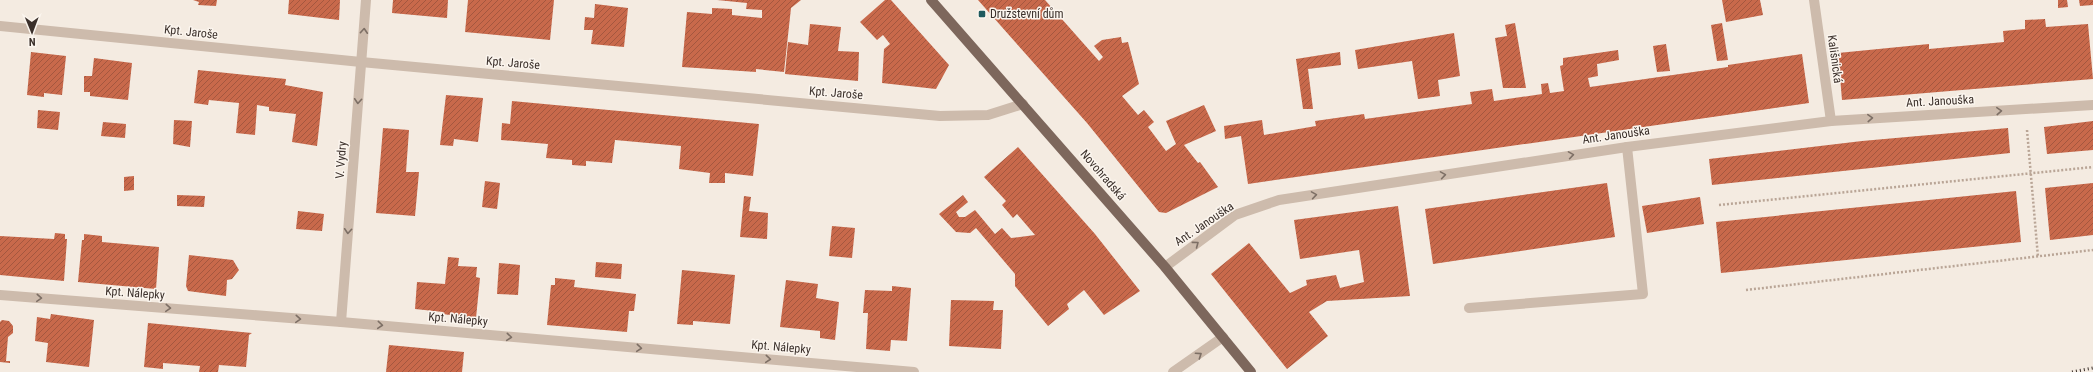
<svg xmlns="http://www.w3.org/2000/svg" width="2093" height="372" font-family="'Roboto Condensed',sans-serif">
	<style>
		.building { fill: url(#building-hatch) }
		.lines { fill: none; stroke-linecap: round; stroke-linejoin: round }
		.path { stroke: #b9a596; stroke-width: 2.5; stroke-dasharray: 2 2; stroke-linecap: butt }
		.minor { stroke: #cdbbac; stroke-width: 10 }
		.major { stroke: #7d675c; stroke-width: 10 }
		.rail { stroke: #3b302b; stroke-width: 3; stroke-dasharray: 1 3; stroke-linecap: butt }
		.oneway { stroke: #7d6f65 }
		.poi-dot { fill: #1f5a5e; stroke: #fbf5ee; stroke-width: 1.5 }
		.labels { text-anchor: middle; dominant-baseline: central; stroke-width: 3; stroke-linejoin: round; paint-order: stroke }
		.poi-label { font-size: 12px; fill: #3b302b; stroke: #fbf5ee; text-anchor: start }
		.street-label { font-size: 12px; fill: #3b302b; stroke: #fbf5ee }
	</style>
	<defs>
		<pattern id="building-hatch" width="6" height="6" patternUnits="userSpaceOnUse"><rect width="6" height="6" fill="#c8694b"/><path d="M-1 1l2-2M0 6l6-6M5 7l2-2" fill="none" stroke="#a4573f"/></pattern>
	</defs>
	<rect width="100%" height="100%" fill="#f4ebe1"/>
	<g class="building">
		<path d="M193 0H217L216 6 198 5 199 2Z"/>
		<path d="M289 0H340L339 20 288 14Z"/>
		<path d="M393 0H448L447 18 392 13Z"/>
		<path d="M468 0H554L550 40 465 32Z"/>
		<path d="M717 0H801L791 8 784 72 756 69V72L682 67 687 12 712 14V8L732 9V15L762 18V10L746 9 747 3Z"/>
		<path d="M885 0H891L949 65 936 89 882 83 884 49 890 44 883 35 877 40 860 22Z"/>
		<path d="M978 0H1045L1099 61 1103 57 1094 46 1102 40 1121 37 1122 43 1128 42 1139 84 1122 96 1138 115 1144 110 1154 122 1148 127 1166 151 1176 144 1166 121 1204 105 1216 131 1184 145 1198 163 1200 162 1218 187 1166 213 1159 212 1087 123Z"/>
		<path d="M1722 0H1760L1763 15 1726 22Z"/>
		<path d="M2058 0H2067L2068 7 2058 8Z"/>
		<path d="M2079 0H2093V5L2080 6Z"/>
		<path d="M595 4 628 8 624 47 591 44 593 30H584L585 17 594 18Z"/>
		<path d="M2045 19 2046 27 2088 24 2093 79 1842 100 1838 53 1929 44V49L2004 42 2003 31 2025 29V20Z"/>
		<path d="M1515 23 1526 88H1503L1495 38 1507 36 1505 25Z"/>
		<path d="M1722 23 1728 60 1717 61 1711 25Z"/>
		<path d="M810 24 841 27 838 51 859 52 858 81 785 74 788 42 808 45Z"/>
		<path d="M1454 33 1460 76 1438 80 1440 96 1418 99 1412 61 1358 69 1355 50Z"/>
		<path d="M1666 44 1670 71 1657 72 1653 46Z"/>
		<path d="M1618 50 1619 60 1597 64 1598 76 1588 78 1590 87 1728 67V65L1802 54 1809 103 1248 184 1241 136 1225 139 1224 126 1262 120 1264 135 1316 126 1315 121 1364 114 1365 119 1472 104 1470 92 1492 89 1494 101 1542 94 1541 84 1548 83 1550 93 1564 91 1560 66 1563 65V58Z"/>
		<path d="M31 52 66 56 62 95 44 93V97L27 95Z"/>
		<path d="M1340 52 1341 65 1308 69 1313 109H1303L1296 59Z"/>
		<path d="M94 58 132 63 128 100 90 96V92H84V76H92Z"/>
		<path d="M198 70 286 79 285 85 323 92 317 146 292 142 296 114 269 111V107L257 105 255 135 236 133 239 103 209 100 208 105 194 103Z"/>
		<path d="M446 95 483 98 478 142 454 139 453 146 440 145Z"/>
		<path d="M512 101 759 124 753 176 725 173V183H709L710 173 679 169 681 146 615 140 612 163 586 161V166L572 165V160L546 158 548 144 501 140 502 123 510 124Z"/>
		<path d="M38 110 60 112 58 130 37 128Z"/>
		<path d="M174 120 192 121 190 147 173 144Z"/>
		<path d="M2093 121V150L2047 154 2044 127Z"/>
		<path d="M103 122 126 124 125 138 101 136Z"/>
		<path d="M383 128 409 130 406 172H419L415 216 376 213Z"/>
		<path d="M2008 128 2010 153 1712 185 1709 159 1862 141Z"/>
		<path d="M1018 147 1095 234 1140 291 1104 315 1084 290 1067 304 1069 309 1048 326 1015 286V274L976 228 970 233 956 232 939 214 963 195 968 202 956 212 959 217H965L975 210 995 234 1002 228 1011 238 1035 235 1017 214 1013 218 1002 205 1006 201 984 177Z"/>
		<path d="M134 176V190L124 191V177Z"/>
		<path d="M485 181 500 183 497 209 482 207Z"/>
		<path d="M1607 183 1615 237 1433 264 1425 209Z"/>
		<path d="M2093 183V235L2050 240 2045 188Z"/>
		<path d="M2016 191 2021 242 1721 273 1716 222Z"/>
		<path d="M177 195 205 196 204 207 177 206Z"/>
		<path d="M744 196 751 197 749 211 768 213 767 239 740 237Z"/>
		<path d="M1700 197 1704 224 1647 233 1642 206Z"/>
		<path d="M1398 206 1410 296 1327 301 1309 312 1328 336 1287 369 1211 274 1249 243 1290 293 1307 285 1306 280 1336 275 1340 288 1364 282 1359 250 1300 259 1294 220Z"/>
		<path d="M298 211 324 214 322 231 296 229Z"/>
		<path d="M832 226 855 228 852 258 829 256Z"/>
		<path d="M55 233 65 234V239H67L64 281 0 275V236L54 239Z"/>
		<path d="M84 234 102 236V242L159 247 156 289 78 282 82 240H84Z"/>
		<path d="M189 255 233 260 239 270 232 279 227 280 226 296 188 291 186 286Z"/>
		<path d="M448 257 459 258 458 266 477 267 476 277 480 278 476 318 442 314 443 312 415 309 417 282 445 284Z"/>
		<path d="M596 262 622 264 621 279 595 277Z"/>
		<path d="M499 263 520 265 518 295 497 294Z"/>
		<path d="M682 270 735 275 730 324 693 321V325L677 324Z"/>
		<path d="M555 278 575 280 574 287 636 294 634 311H629L627 332 547 325 551 285H555Z"/>
		<path d="M786 280 818 284 816 298 839 302 835 340 820 338V331L780 327Z"/>
		<path d="M892 286 911 288 907 341 891 340 890 351 866 349 868 313H863L865 290 892 291Z"/>
		<path d="M951 300 994 301 993 310H1003L1001 349 949 346Z"/>
		<path d="M51 314 94 320 89 367 46 362 48 343 35 341 37 317 50 319Z"/>
		<path d="M2 320 9 321 13 326V333L8 337 6 361H10V363L0 362V322Z"/>
		<path d="M148 323 252 333 249 335 246 367 219 365 218 372H199L200 366 163 363V369L144 367Z"/>
		<path d="M389 345 464 352 462 372H386Z"/>
	</g>
	<g class="lines">
		<g class="path">
			<path d="M2027 130 2038 257"/>
			<path d="M1719 205 2093 167"/>
			<path d="M1746 290 2093 250"/>
		</g>
		<g class="minor">
			<path d="M1814 0 1831 121"/>
			<path d="M0 26 361 62 940 116 988 115 1023 104"/>
			<path d="M1165 267 1235 215 1279 200 1627 147 1831 121 2093 105"/>
			<path d="M0 295 341 322 914 372"/>
			<path d="M1469 308 1643 294 1627 147"/>
			<path d="M341 322 366 0"/>
			<path d="M1173 372 1223 337"/>
		</g>
		<path class="major" d="M931 0 1165 267 1251 372"/>
		<path class="rail" d="M2072 372 2093 368"/>
	</g>
	<defs><path id="oneway-chevron" d="M-2-3.5L2.5 0L-2 3.5" fill="none" stroke-width="1.6" stroke-linecap="round" stroke-linejoin="round"/></defs>
	<g class="oneway">
		<use href="#oneway-chevron" transform="translate(364 31) rotate(-86)"/>
		<use href="#oneway-chevron" transform="translate(358 101) rotate(94)"/>
		<use href="#oneway-chevron" transform="translate(1999 111) rotate(-3)"/>
		<use href="#oneway-chevron" transform="translate(1870 118) rotate(-3)"/>
		<use href="#oneway-chevron" transform="translate(1571 155) rotate(-9)"/>
		<use href="#oneway-chevron" transform="translate(1443 175) rotate(-9)"/>
		<use href="#oneway-chevron" transform="translate(1314 195) rotate(-9)"/>
		<use href="#oneway-chevron" transform="translate(348 231) rotate(94)"/>
		<use href="#oneway-chevron" transform="translate(1196 244) rotate(-37)"/>
		<use href="#oneway-chevron" transform="translate(39 298) rotate(4)"/>
		<use href="#oneway-chevron" transform="translate(168 308) rotate(4)"/>
		<use href="#oneway-chevron" transform="translate(298 319) rotate(4)"/>
		<use href="#oneway-chevron" transform="translate(380 325) rotate(5)"/>
		<use href="#oneway-chevron" transform="translate(509 337) rotate(5)"/>
		<use href="#oneway-chevron" transform="translate(639 348) rotate(5)"/>
		<use href="#oneway-chevron" transform="translate(1199 355) rotate(-34)"/>
		<use href="#oneway-chevron" transform="translate(768 359) rotate(5)"/>
	</g>
	<rect class="poi-dot" x="978" y="10" width="8" height="8" rx="2"/>
	<g class="labels">
		<g class="poi-label">
			<text x="990" y="14">Družstevní dům</text>
		</g>
		<g class="street-label">
			<text transform="translate(191 32) rotate(6)">Kpt. Jaroše</text>
			<text transform="translate(1835 59) rotate(82)">Kališnická</text>
			<text transform="translate(513 63) rotate(5)">Kpt. Jaroše</text>
			<text transform="translate(836 93) rotate(5)">Kpt. Jaroše</text>
			<text transform="translate(1940 101) rotate(-3)">Ant. Janouška</text>
			<text transform="translate(1616 135) rotate(-8)">Ant. Janouška</text>
			<text transform="translate(341 160) rotate(-86)">V. Vydry</text>
			<text transform="translate(1103 175) rotate(49)">Novohradská</text>
			<text transform="translate(1204 224) rotate(-34)">Ant. Janouška</text>
			<text transform="translate(135 293) rotate(4)">Kpt. Nálepky</text>
			<text transform="translate(458 319) rotate(5)">Kpt. Nálepky</text>
			<text transform="translate(781 347) rotate(5)">Kpt. Nálepky</text>
		</g>
	</g>
	<g transform="translate(32 32) rotate(179)" stroke="#fbf5ee" stroke-width="3" paint-order="stroke">
	<path d="M0-3L7 15L0 10L-7 15Z" fill="#3b302b"/>
	<text y="-6" font-size="11" font-weight="bold" text-anchor="middle" fill="#3b302b">N</text>
	</g>
</svg>
